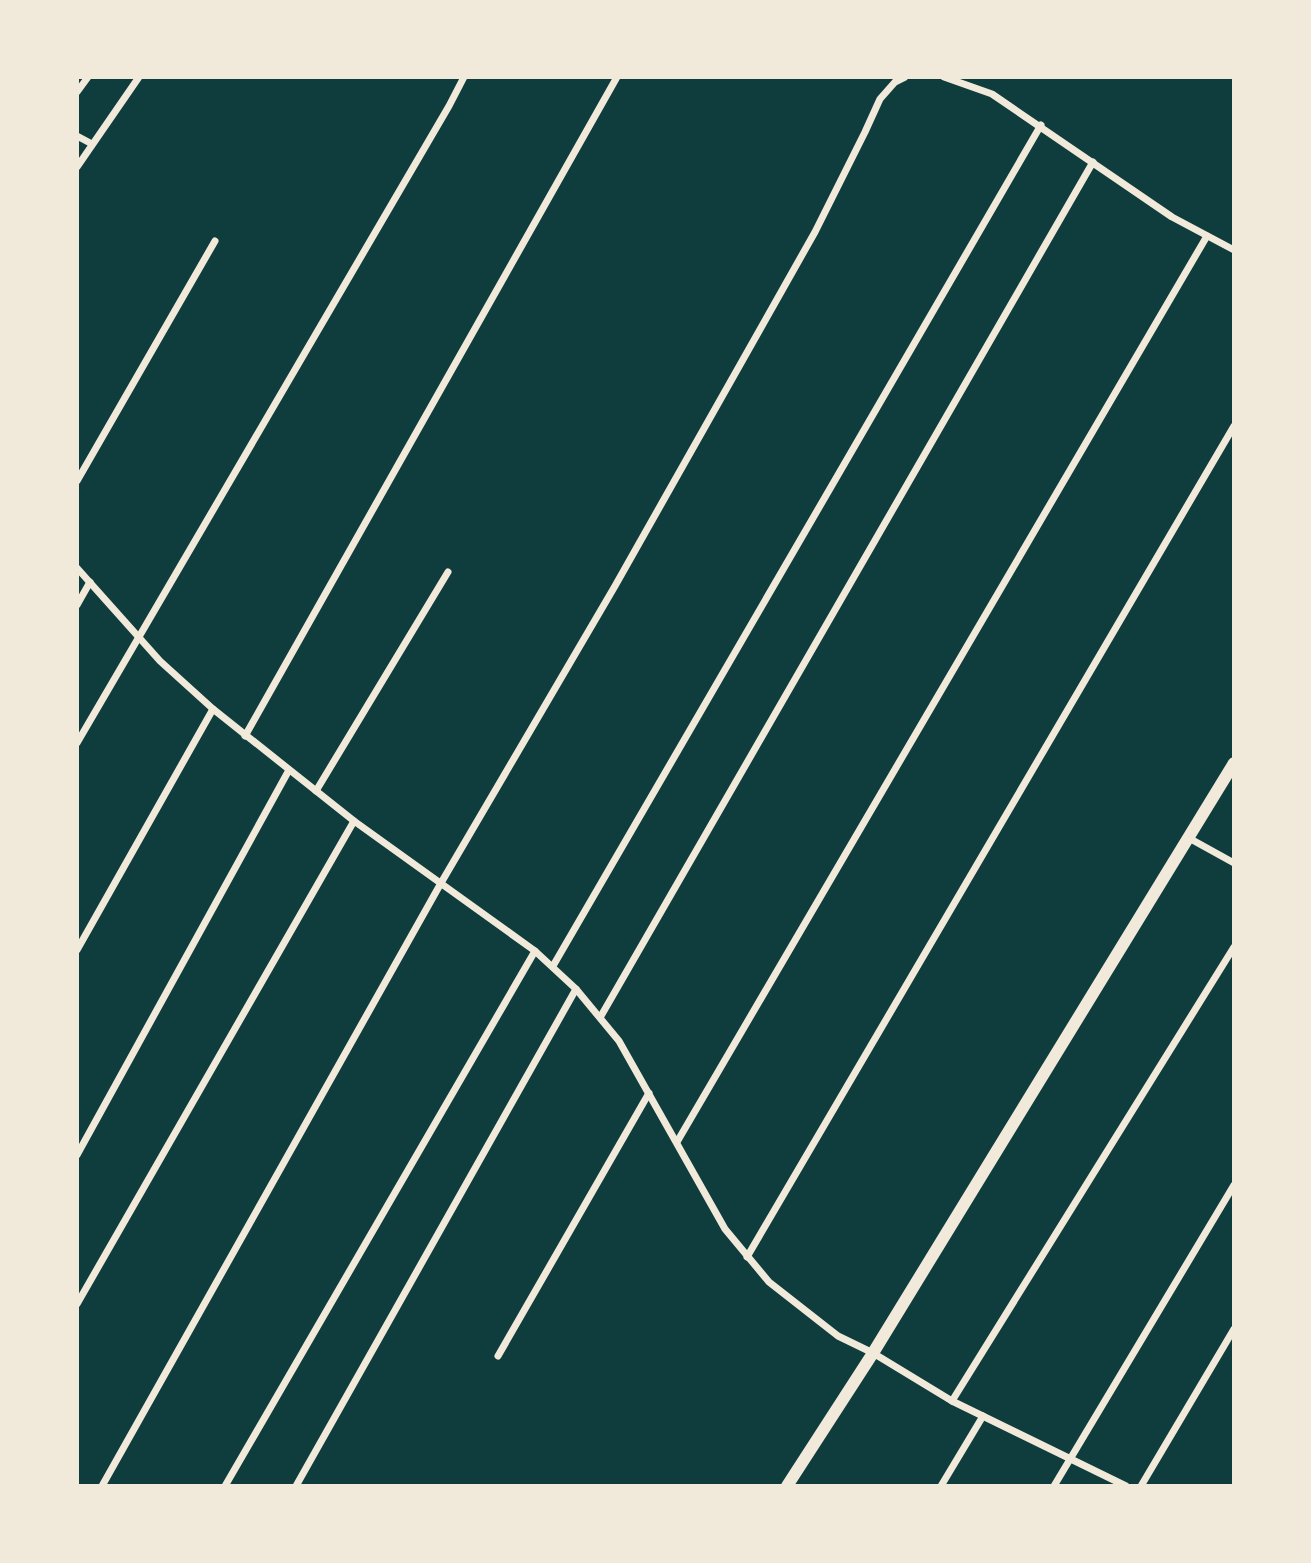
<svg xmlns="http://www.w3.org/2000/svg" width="1311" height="1563" font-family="'Playfair Display',serif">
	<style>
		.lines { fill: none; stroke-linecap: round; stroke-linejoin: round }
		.minor { stroke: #f1e9da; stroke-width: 7 }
		.tertiary { stroke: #f1e9da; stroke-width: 12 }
	</style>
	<rect width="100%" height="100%" fill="#0f3d3e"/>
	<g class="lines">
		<g class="minor">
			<path d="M944 77 992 94 1172 217 1234 250"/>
			<path d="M77 92 88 77"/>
			<path d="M77 136 92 144"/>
			<path d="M77 167 139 77"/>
			<path d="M77 481 215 241"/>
			<path d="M77 568 160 661 213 709 354 821 535 951 576 989 619 1041 725 1229 769 1282 838 1336 873 1353 952 1401 1126 1486"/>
			<path d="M77 605 90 582"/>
			<path d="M245 736 617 77"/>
			<path d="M77 743 449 106 464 77"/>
			<path d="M316 791 448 572"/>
			<path d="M1187 837 1234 863"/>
			<path d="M77 950 213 709"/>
			<path d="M553 966 1041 125"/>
			<path d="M601 1016 1093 162"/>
			<path d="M677 1142 1207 236"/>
			<path d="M77 1155 289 770"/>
			<path d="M747 1257 1234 426"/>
			<path d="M77 1304 354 821"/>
			<path d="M498 1356 649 1093"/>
			<path d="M952 1401 1234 947"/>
			<path d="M102 1486 441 883 615 586 815 232 865 132 880 99 895 82 905 77"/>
			<path d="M225 1486 535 951"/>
			<path d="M296 1486 576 989"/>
			<path d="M941 1486 983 1416"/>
			<path d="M1054 1486 1234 1185"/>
			<path d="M1141 1486 1234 1329"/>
		</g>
		<path class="tertiary" d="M787 1486 873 1353 1234 763"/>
	</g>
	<rect width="1311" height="1563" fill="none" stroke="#f1e9da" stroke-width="158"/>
</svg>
